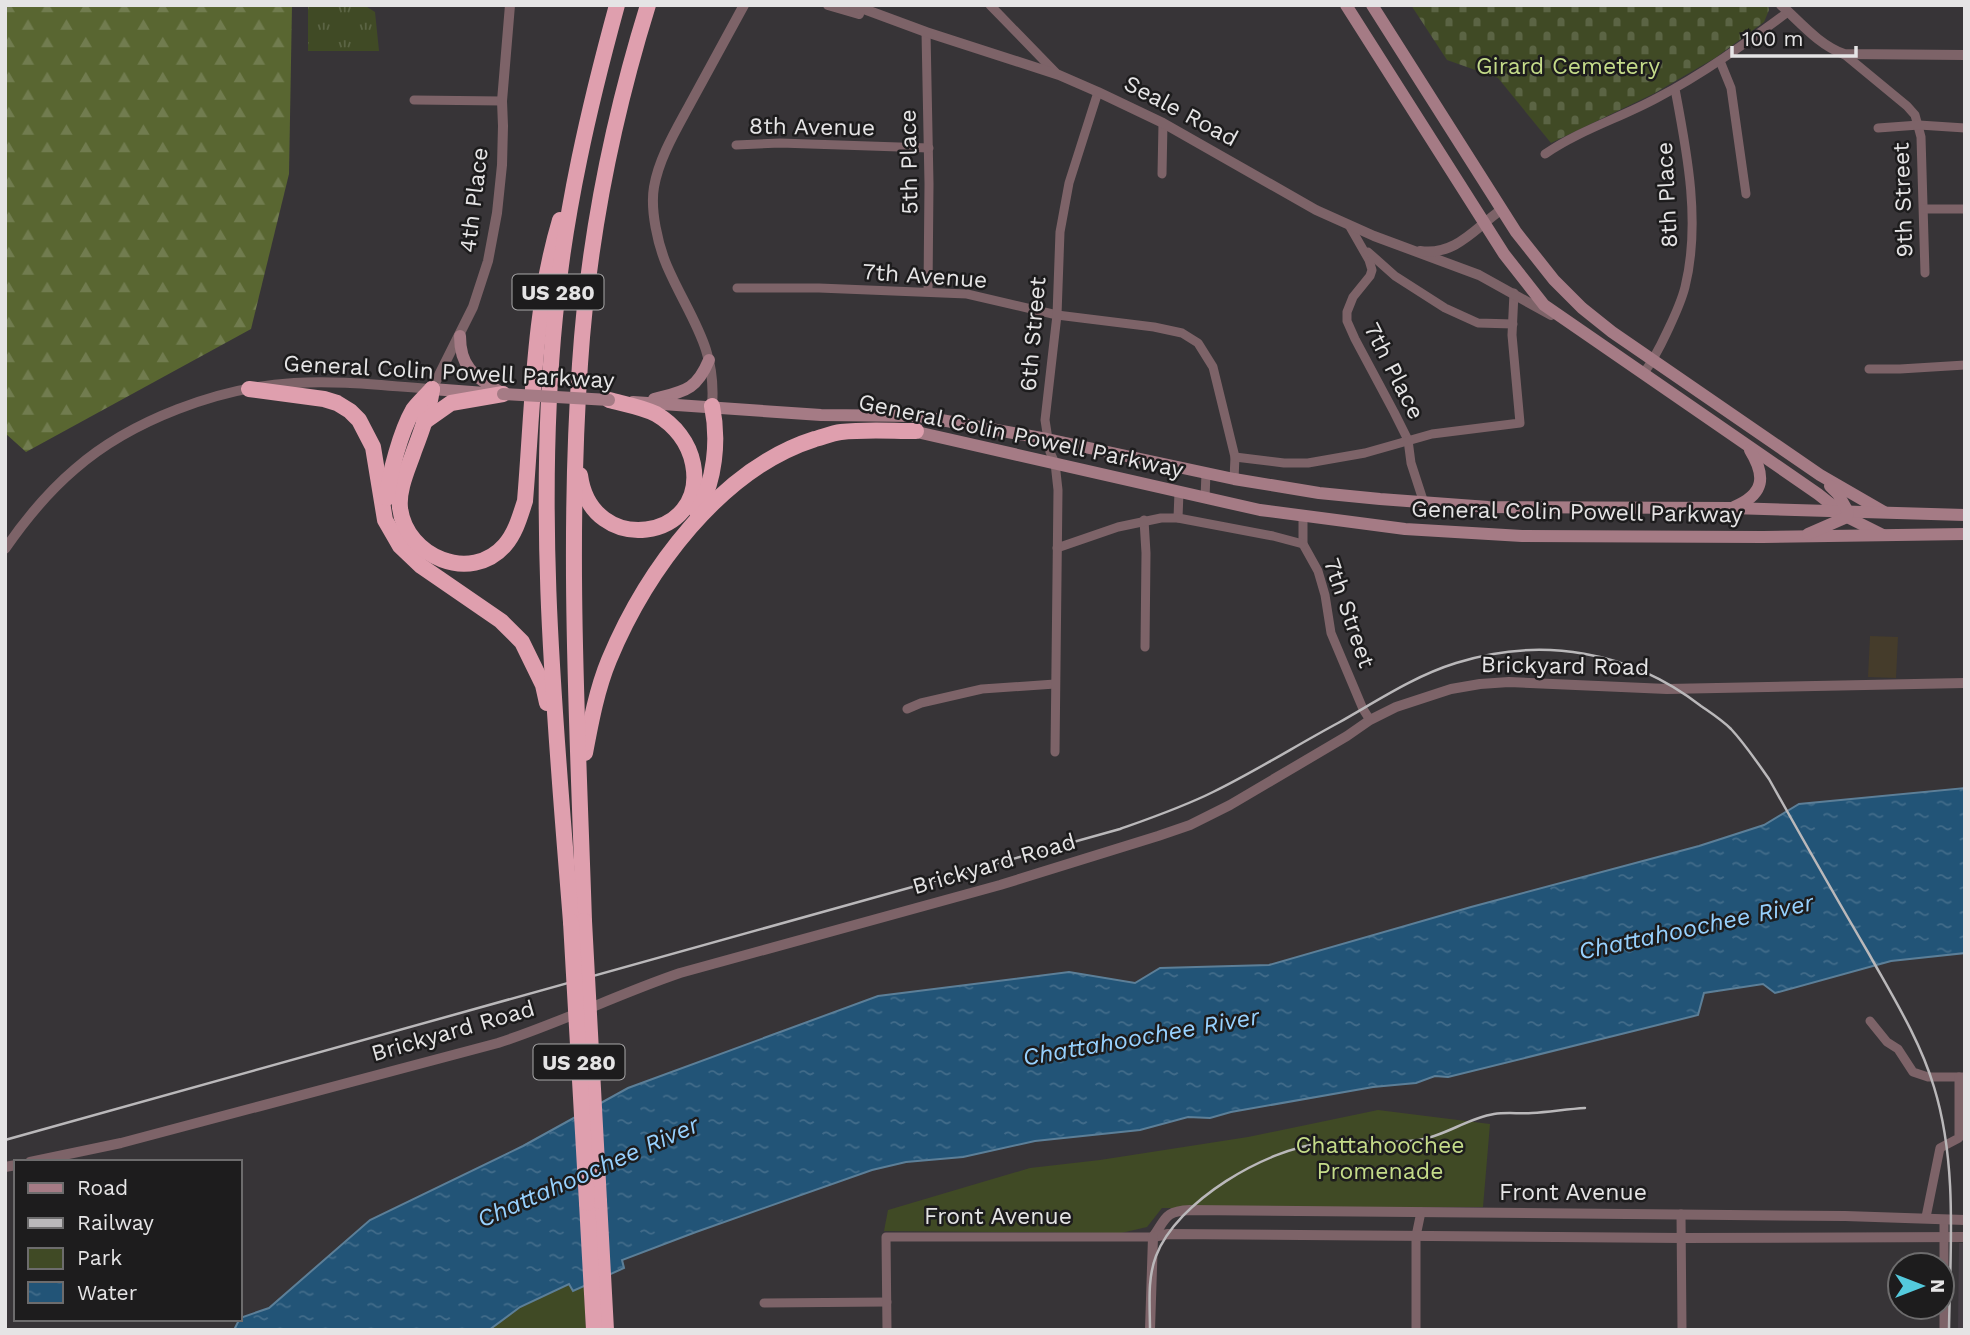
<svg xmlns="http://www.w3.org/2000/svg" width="1970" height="1335" font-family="'Work Sans',sans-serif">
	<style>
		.built { fill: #443d44 }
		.industrial { fill: #453c2b }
		.grass { fill: url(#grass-tufts) }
		.forest { fill: url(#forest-firs) }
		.cemetery { fill: url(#cemetery-stones) }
		.green { fill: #404a25 }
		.water { fill: url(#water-ripples); stroke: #5c7f98; stroke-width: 2 }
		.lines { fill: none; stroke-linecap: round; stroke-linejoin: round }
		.minor { stroke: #7d6368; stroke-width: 9 }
		.tertiary { stroke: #7d6368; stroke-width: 10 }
		.secondary { stroke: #a57b85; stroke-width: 12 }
		.motorway { stroke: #df9fae; stroke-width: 16 }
		.rail { stroke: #bab8ba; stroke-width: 2.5 }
		.secondary-bridge { stroke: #a57b85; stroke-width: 12 }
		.motorway-bridge { stroke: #df9fae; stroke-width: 16 }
		.labels { text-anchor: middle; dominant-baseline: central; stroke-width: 5; stroke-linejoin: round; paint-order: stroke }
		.shield { fill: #1d1c1d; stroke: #a9a8a9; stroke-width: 2 }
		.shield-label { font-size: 21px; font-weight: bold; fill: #e5e4e5 }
		.park-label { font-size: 23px; fill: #c4db89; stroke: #1d1c1d }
		.street-label { font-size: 23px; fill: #e5e4e5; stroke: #1d1c1d }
		.water-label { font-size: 24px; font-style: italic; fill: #97d1fe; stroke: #1d1c1d }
	</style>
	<defs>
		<pattern id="grass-tufts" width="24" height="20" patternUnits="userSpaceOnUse" patternTransform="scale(1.75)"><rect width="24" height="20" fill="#404a25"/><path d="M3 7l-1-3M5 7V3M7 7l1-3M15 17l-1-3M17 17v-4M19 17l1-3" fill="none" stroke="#5b6444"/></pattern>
		<pattern id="forest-firs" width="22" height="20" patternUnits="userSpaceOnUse" patternTransform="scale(1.75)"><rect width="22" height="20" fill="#596631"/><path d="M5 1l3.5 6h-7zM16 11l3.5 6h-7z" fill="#717c4f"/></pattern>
		<pattern id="cemetery-stones" width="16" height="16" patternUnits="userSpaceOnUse" patternTransform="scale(1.75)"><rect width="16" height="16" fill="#404a25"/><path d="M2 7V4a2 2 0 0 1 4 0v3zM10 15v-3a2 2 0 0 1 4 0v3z" fill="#5b6444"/></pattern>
		<pattern id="water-ripples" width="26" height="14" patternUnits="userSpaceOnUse" patternTransform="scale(1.75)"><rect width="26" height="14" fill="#225477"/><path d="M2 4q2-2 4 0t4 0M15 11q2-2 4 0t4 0" fill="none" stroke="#426c8a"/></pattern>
	</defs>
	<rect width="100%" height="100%" fill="#373437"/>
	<path class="built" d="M1959 1243H1965V1330H1958Z"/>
	<path class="industrial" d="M1870 636 1898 637 1896 678 1868 677Z"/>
	<path class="grass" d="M308 5H364L375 12 379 51H308Z"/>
	<path class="forest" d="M5 5H292L289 174 251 329 26 452 5 433Z"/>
	<path class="cemetery" d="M1411 5H1768L1769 10 1764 22 1715 58 1653 94 1551 143 1498 78 1447 60Z"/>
	<g class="green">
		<path d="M1378 1110 1490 1124 1483 1207 1162 1208 1147 1227 1121 1233 884 1231 888 1210 1030 1168 1100 1160 1248 1137Z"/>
		<path d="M570 1284 573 1291 584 1286 586 1330H489L520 1307Z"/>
	</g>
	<path class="water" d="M1965 788V953L1891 961 1775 993 1763 984 1704 993 1698 1015 1448 1077 1435 1076 1416 1083 1373 1087 1231 1112 1210 1118 1188 1117 1140 1130 1035 1141 963 1157 906 1162 872 1170 696 1232 622 1260 624 1268 573 1291 569 1284 520 1307 489 1330H234L240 1318 269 1308 370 1220 523 1146 628 1088 878 996 1069 972 1135 983 1160 968 1269 965 1471 907 1699 846 1764 825 1799 804Z"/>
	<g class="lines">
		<g class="minor">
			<path d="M990 5 1057 74"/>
			<path d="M926 32 929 184 928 291"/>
			<path d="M1844 54 1907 106 1915 115 1921 137 1925 273"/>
			<path d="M1720 61 1731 88 1746 194"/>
			<path d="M414 100 502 101"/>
			<path d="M1878 128 1919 125 1965 128"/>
			<path d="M736 145 780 143 929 148"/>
			<path d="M1545 154C1580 130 1620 118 1657 98 1703 74 1746 43 1788 12"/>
			<path d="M1162 174 1163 123"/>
			<path d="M1924 209H1965"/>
			<path d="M1349 225 1369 260 1372 270 1370 276 1353 297 1347 312V321L1355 339 1394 412 1408 440 1411 463 1424 503"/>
			<path d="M1368 252 1395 276 1445 308 1478 323 1513 324"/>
			<path d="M737 288H819L967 294 1057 315 1154 327 1182 333 1198 343 1213 367 1235 457 1234 479"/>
			<path d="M1869 369H1900L1965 365"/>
			<path d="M1643 374C1653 361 1660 347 1667 332 1674 317 1681 303 1685 287 1701 223 1687 152 1675 89"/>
			<path d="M1235 457 1284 463H1308L1365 453 1432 434 1520 423 1512 335 1514 293"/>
			<path d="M1205 498 1206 473"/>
			<path d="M1303 516V544L1318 571 1325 595 1331 633 1363 709 1370 720"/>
			<path d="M1178 518 1179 492"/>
			<path d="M1144 520 1146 553 1145 647"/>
			<path d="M1057 548 1118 527 1161 518H1178L1273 536 1303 544"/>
			<path d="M907 709 921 703 982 689 1055 684"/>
			<path d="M1055 752 1058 490 1055 463 1050 452 1045 420 1057 315 1060 232 1069 183 1098 92"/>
			<path d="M1870 1021 1887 1042 1898 1049 1913 1072 1928 1077H1965"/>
			<path d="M1681 1214 1682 1330"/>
			<path d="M1926 1217 1940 1148 1959 1138V1077"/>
			<path d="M764 1303 887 1302"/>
			<path d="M887 1330 886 1237H1153"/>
			<path d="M1416 1330V1236L1421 1212"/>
			<path d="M1944 1330V1221"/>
		</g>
		<g class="tertiary">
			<path d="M828 5 859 14"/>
			<path d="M853 5 926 32 1059 75 1098 92 1163 123 1316 210 1374 236 1479 275 1551 315"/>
			<path d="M1781 5C1801 23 1819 45 1844 54L1965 55"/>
			<path d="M1420 251C1456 256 1475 228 1501 210"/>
			<path d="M712 406C717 347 689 317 667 266 658 245 650 210 654 187 659 158 676 130 690 104 708 71 726 38 744 5"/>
			<path d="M5 549C25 520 48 492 75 469 131 420 220 387 294 383 340 380 386 386 432 389L473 307 488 261 497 213 502 165 503 126 502 101 510 5"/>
			<path d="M30 1162 121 1143 498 1043C560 1023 618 994 680 973L1000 885 1158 836 1190 825 1230 805 1347 736 1370 720 1396 707 1451 689 1480 684 1509 682 1667 689 1965 683"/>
			<path d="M5 1167 16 1165"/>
			<path d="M1153 1237C1166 1219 1164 1211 1190 1210L1845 1216 1965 1220"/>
			<path d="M1153 1237 1168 1234 1682 1238 1965 1237"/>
			<path d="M1150 1330 1153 1237"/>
		</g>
		<g class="secondary">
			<path d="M1346 5 1504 254 1544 305 1818 494 1847 517 1883 535"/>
			<path d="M1372 5 1516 232 1554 280 1582 308 1612 332 1820 475 1884 512"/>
			<path d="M460 336C460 370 477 377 503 394"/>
			<path d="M432 389 485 393"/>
			<path d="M654 399C684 391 696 391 709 360"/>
			<path d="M633 402 821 415 919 416 1047 439 1234 479 1319 493 1380 499 1488 507 1731 508 1965 515"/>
			<path d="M908 430 1260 510 1405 529 1522 536 1763 537 1965 534"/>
			<path d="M1734 507C1765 494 1766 476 1750 450"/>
			<path d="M1808 534 1847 517 1848 512 1838 494 1830 486"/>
		</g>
		<g class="motorway">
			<path d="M249 389 324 399 337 403 350 411 359 420 373 447 385 520 400 546 421 566 501 621 522 642 543 685 547 703"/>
			<path d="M432 389C429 411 422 430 414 451 408 469 398 489 400 508 406 557 471 584 505 545 516 532 520 516 525 501 533 407 533 310 560 220"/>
			<path d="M424 422 451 403 503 394"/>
			<path d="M580 475C591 558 708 541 693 464 689 443 675 425 656 414 642 407 624 404 609 400"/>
			<path d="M387 498C389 474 401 431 413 410 418 403 426 396 432 389"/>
			<path d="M697 512C715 482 719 440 712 406"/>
			<path d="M585 753C591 721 597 689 609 660 646 571 720 469 815 439 823 437 832 433 841 432 865 429 891 431 916 431"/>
			<path d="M584 921C578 736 567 549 580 364 588 243 612 121 648 5"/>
			<path d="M571 922C555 720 535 518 555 316 565 211 589 107 617 5"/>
			<path d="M599 1201 606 1330"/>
			<path d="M587 1203 594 1330"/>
		</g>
		<g class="rail">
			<path d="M5 1140 1120 829C1151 818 1183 807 1213 792 1256 771 1297 745 1338 723 1377 701 1414 676 1456 663 1542 636 1630 651 1701 706 1711 713 1722 720 1731 729 1745 744 1757 762 1769 779 1802 838 1835 896 1869 954 1893 997 1920 1040 1934 1087 1958 1165 1950 1250 1949 1330"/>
			<path d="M1150 1330C1150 1306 1147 1279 1156 1256 1177 1201 1266 1149 1323 1143 1354 1139 1387 1145 1419 1140 1445 1136 1468 1118 1494 1114 1507 1112 1520 1114 1532 1113 1550 1112 1567 1109 1585 1108"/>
		</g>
		<path class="secondary-bridge" d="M503 394 609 400"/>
		<g class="motorway-bridge">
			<path d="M584 921 599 1201"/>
			<path d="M571 922 587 1203"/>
		</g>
	</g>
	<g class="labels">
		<g class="shield">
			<rect x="512.5" y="274.5" width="91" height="35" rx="5"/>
			<rect x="533.5" y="1044.5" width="91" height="35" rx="5"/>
		</g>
		<g class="shield-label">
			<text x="558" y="292">US 280</text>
			<text x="579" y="1062">US 280</text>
		</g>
		<g class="park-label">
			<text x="1568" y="66">Girard Cemetery</text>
			<text x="1380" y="1145">Chattahoochee<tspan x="1380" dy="26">Promenade</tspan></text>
		</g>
		<g class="street-label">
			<text transform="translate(1181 111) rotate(28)">Seale Road</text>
			<text transform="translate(812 127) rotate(1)">8th Avenue</text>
			<text transform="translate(909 162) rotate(-91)">5th Place</text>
			<text transform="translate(1667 195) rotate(-93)">8th Place</text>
			<text transform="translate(474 200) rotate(-83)">4th Place</text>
			<text transform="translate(1903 200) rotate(-92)">9th Street</text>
			<text transform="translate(925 276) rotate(4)">7th Avenue</text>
			<text transform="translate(1033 334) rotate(-85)">6th Street</text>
			<text transform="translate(1394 371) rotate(63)">7th Place</text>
			<text transform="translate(449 372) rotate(3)">General Colin Powell Parkway</text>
			<text transform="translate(1021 436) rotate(12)">General Colin Powell Parkway</text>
			<text transform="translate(1577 512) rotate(1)">General Colin Powell Parkway</text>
			<text transform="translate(1349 613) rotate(71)">7th Street</text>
			<text transform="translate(1565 666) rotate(1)">Brickyard Road</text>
			<text transform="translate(994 864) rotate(-16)">Brickyard Road</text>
			<text transform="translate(453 1031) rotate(-16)">Brickyard Road</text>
			<text x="1573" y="1192">Front Avenue</text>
			<text x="998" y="1216">Front Avenue</text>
		</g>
		<g class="water-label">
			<text transform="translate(1696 927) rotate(-12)">Chattahoochee River</text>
			<text transform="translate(1141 1037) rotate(-10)">Chattahoochee River</text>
			<text transform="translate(588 1172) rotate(-24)">Chattahoochee River</text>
		</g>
	</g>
	<rect width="1970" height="1335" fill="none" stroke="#e5e4e5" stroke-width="14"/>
	<rect x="14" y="1160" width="228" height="161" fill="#1d1c1d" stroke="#6d6c6d" stroke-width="2"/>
	<rect x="28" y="1183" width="35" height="10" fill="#a57b85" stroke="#6d6c6d" stroke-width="2"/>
	<text x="77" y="1195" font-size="21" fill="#e5e4e5">Road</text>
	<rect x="28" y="1218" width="35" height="10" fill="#bab8ba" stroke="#6d6c6d" stroke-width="2"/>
	<text x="77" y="1230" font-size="21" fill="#e5e4e5">Railway</text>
	<rect x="28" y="1248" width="35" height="21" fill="#404a25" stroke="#6d6c6d" stroke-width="2"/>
	<text x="77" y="1265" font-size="21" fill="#e5e4e5">Park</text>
	<rect x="28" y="1282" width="35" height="21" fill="url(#water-ripples)" stroke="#6d6c6d" stroke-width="2"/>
	<text x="77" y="1300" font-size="21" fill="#e5e4e5">Water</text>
	<g transform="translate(1921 1286) rotate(90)"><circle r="33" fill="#1d1c1d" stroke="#6d6c6d" stroke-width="2"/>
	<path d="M0-5L12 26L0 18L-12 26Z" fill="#54cadd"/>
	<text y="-10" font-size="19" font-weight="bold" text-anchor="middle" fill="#e5e4e5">N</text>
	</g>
	<path d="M1732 46v10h124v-10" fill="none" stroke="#e5e4e5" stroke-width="3.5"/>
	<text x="1742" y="46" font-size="21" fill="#e5e4e5" stroke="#1d1c1d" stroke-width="5" paint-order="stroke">100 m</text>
</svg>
